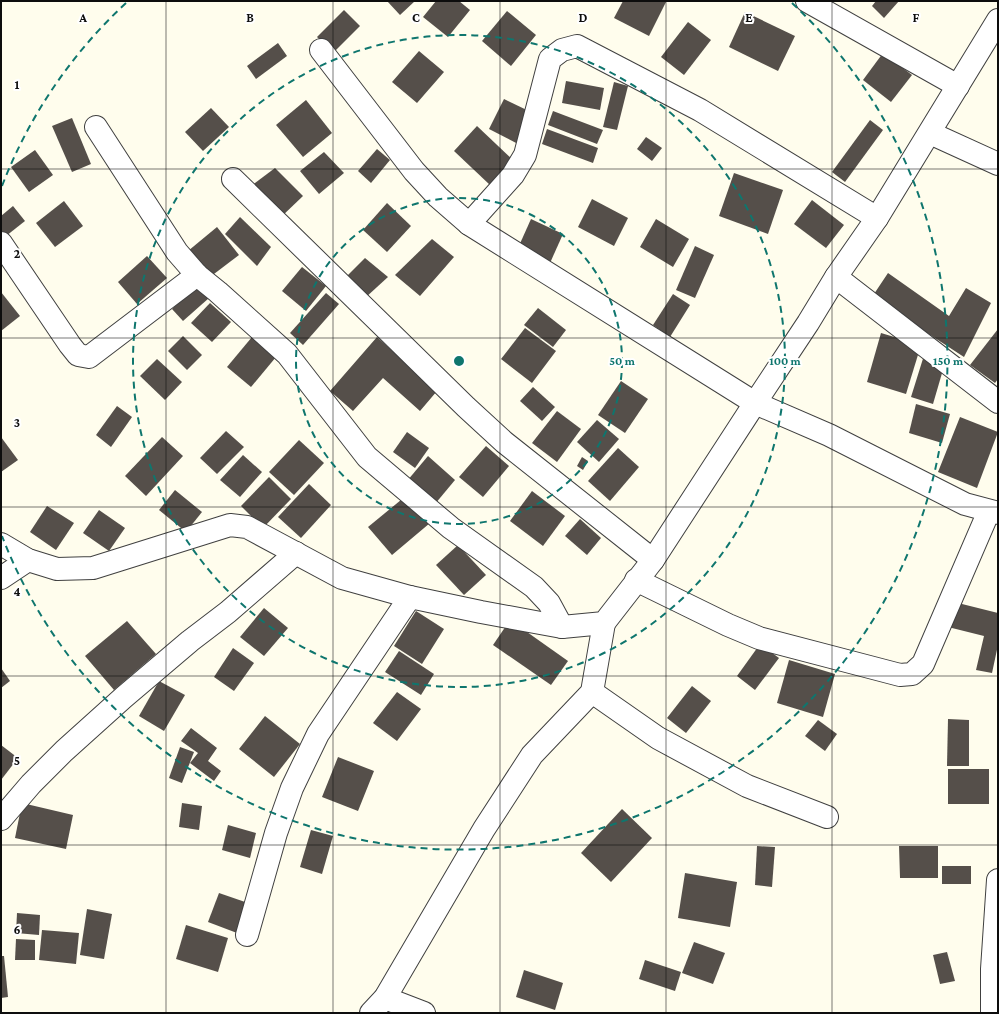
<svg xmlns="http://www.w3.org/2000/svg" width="999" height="1014" font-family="'Crimson Pro',serif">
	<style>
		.building { fill: #554f4a }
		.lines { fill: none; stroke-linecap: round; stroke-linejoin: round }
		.street-casing { stroke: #404040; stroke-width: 24 }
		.street { stroke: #fff; stroke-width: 22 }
		.grid { fill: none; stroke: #0d0d0d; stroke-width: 1; stroke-opacity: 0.55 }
		.ring { fill: none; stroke: #0f766e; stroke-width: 2; stroke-dasharray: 7 5 }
		.grid-label { font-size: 13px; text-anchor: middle; font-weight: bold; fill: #0d0d0d; stroke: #fff; stroke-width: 4; stroke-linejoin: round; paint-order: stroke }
		.centre { fill: #0f766e; stroke: #fff; stroke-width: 2 }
		.ring-label { font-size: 12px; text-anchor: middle; font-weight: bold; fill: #0f766e; stroke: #fff; stroke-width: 4; stroke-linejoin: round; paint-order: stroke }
	</style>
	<rect width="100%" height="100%" fill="#fffded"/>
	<g class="building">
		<path d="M387 1H415L400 15Z"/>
		<path d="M436 1H459L470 10 448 37 423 17Z"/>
		<path d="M623 1H664L666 2 649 36 614 18Z"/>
		<path d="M876 1H899L884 18 872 6Z"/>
		<path d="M344 10 360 26 333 53 317 37Z"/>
		<path d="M507 11 536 35 511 66 482 41Z"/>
		<path d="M745 12 795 36 778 71 729 47Z"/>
		<path d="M688 22 711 40 684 75 661 57Z"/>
		<path d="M278 43 287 56 256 79 247 66Z"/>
		<path d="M419 51 444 72 417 103 392 82Z"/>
		<path d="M883 53 912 75 891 102 863 80Z"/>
		<path d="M566 81 604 88 600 110 562 103Z"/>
		<path d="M614 82 628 86 617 130 603 127Z"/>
		<path d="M504 99 533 113 518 144 489 129Z"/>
		<path d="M306 100 332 133 303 157 276 125Z"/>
		<path d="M211 108 229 127 203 151 185 132Z"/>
		<path d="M553 111 603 130 597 144 548 125Z"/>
		<path d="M72 118 91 164 72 172 52 126Z"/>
		<path d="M870 120 883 130 845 182 832 172Z"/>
		<path d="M477 126 513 160 490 185 454 151Z"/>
		<path d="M547 129 598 148 593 163 542 144Z"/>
		<path d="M646 137 662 148 652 161 637 149Z"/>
		<path d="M377 149 390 160 371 183 358 171Z"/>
		<path d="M35 150 53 175 29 192 11 167Z"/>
		<path d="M324 152 344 173 319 194 300 171Z"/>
		<path d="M275 168 303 196 280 218 251 186Z"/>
		<path d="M734 173 783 190 768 234 719 216Z"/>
		<path d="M592 199 628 218 614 246 578 227Z"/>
		<path d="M812 200 844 225 826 248 794 224Z"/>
		<path d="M64 201 83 226 55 247 36 223Z"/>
		<path d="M387 203 411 226 387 252 363 230Z"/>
		<path d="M13 206 25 221 6 236 1 230V216Z"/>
		<path d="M240 217 271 247 257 266 225 234Z"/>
		<path d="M531 219 563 234 550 263 518 248Z"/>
		<path d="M656 219 689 239 673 267 640 247Z"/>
		<path d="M217 227 239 255 210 277 188 251Z"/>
		<path d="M432 239 454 257 420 296 395 275Z"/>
		<path d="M695 246 714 255 695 298 676 290Z"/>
		<path d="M147 256 167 278 137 304 118 282Z"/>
		<path d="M365 258 388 277 365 298 345 278Z"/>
		<path d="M302 267 326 286 306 311 282 291Z"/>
		<path d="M888 273 949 316 966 288 991 303 964 357 872 297Z"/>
		<path d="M197 286 209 298 183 321 172 309Z"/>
		<path d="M1 292 20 316 1 331Z"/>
		<path d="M326 293 339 304 303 345 290 333Z"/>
		<path d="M673 294 690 305 670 337 653 325Z"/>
		<path d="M210 303 231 322 212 342 191 323Z"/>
		<path d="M538 308 566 330 553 347 524 325Z"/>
		<path d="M525 328 556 351 532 383 501 359Z"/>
		<path d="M998 329V379L995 383 970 365Z"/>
		<path d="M881 333 921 345 906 394 867 382Z"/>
		<path d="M183 336 202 355 187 370 168 351Z"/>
		<path d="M252 337 276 357 251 387 227 367Z"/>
		<path d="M377 337 437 391 420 411 383 378 353 411 330 391Z"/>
		<path d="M926 349 947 356 933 404 911 397Z"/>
		<path d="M157 359 182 382 165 400 140 376Z"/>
		<path d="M621 381 648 399 625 433 598 415Z"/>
		<path d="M533 387 555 407 542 421 520 401Z"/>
		<path d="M916 404 950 414 942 443 909 433Z"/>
		<path d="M117 406 132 417 111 447 96 435Z"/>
		<path d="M557 411 581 429 557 462 532 443Z"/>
		<path d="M960 417 998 432 977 488 938 472Z"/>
		<path d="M597 420 619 439 599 462 577 442Z"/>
		<path d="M226 431 244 447 217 474 200 458Z"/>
		<path d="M407 432 429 448 415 468 393 452Z"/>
		<path d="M1 437 18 460 1 472Z"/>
		<path d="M162 437 183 456 146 496 125 476Z"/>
		<path d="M299 440 324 463 294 495 269 472Z"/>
		<path d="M486 446 509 466 483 497 459 477Z"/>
		<path d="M618 448 639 467 610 501 588 481Z"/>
		<path d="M243 455 262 472 240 497 220 480Z"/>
		<path d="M428 456 455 480 435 504 407 481Z"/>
		<path d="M582 457 588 461 583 470 577 466Z"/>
		<path d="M269 477 291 499 263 528 241 506Z"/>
		<path d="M309 484 331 505 301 538 278 517Z"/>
		<path d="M175 490 202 512 186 532 159 510Z"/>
		<path d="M532 491 565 516 543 546 510 521Z"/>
		<path d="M407 495 430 523 392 555 368 527Z"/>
		<path d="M47 506 74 523 56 550 30 532Z"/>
		<path d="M99 510 125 528 109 551 83 533Z"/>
		<path d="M580 519 601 538 587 555 565 536Z"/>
		<path d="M458 545 486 575 464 595 436 565Z"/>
		<path d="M954 602 998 613V645L992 673 976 670 984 636 948 627Z"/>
		<path d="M264 608 288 628 264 656 240 637Z"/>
		<path d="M416 611 444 629 422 664 394 646Z"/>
		<path d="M510 620 568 661 551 685 493 645Z"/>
		<path d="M127 621 156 654 114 690 85 656Z"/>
		<path d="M760 644 779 658 755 690 737 676Z"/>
		<path d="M233 648 254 663 234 691 214 677Z"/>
		<path d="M399 651 434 674 421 695 385 672Z"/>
		<path d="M789 660 835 674 823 717 777 703Z"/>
		<path d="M1 668 10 681 1 688Z"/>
		<path d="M159 681 185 695 164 731 139 716Z"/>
		<path d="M692 686 711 701 686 733 667 718Z"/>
		<path d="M397 692 421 709 397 741 373 723Z"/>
		<path d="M265 716 300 744 274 777 239 749Z"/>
		<path d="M948 719 969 720V766H947Z"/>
		<path d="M818 720 837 734 825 751 805 736Z"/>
		<path d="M191 728 217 748 208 761 221 771 214 781 190 763 198 753 181 741Z"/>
		<path d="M1 745 18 758 1 780Z"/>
		<path d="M180 747 194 752 182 783 169 778Z"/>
		<path d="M338 757 374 771 358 811 322 797Z"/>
		<rect x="948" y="769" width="41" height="35"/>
		<path d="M22 803 73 815 66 849 15 838Z"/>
		<path d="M182 803 202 806 199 830 179 827Z"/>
		<path d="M622 809 652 838 611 882 581 853Z"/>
		<path d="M228 825 256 833 250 858 222 850Z"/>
		<path d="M311 830 333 836 322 874 300 867Z"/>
		<path d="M757 846 775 847 772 887 755 885Z"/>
		<path d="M899 846H938V878H900Z"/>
		<rect x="942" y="866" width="29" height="18"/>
		<path d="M685 873 737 882 730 927 678 918Z"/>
		<path d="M219 893 248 903 237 933 208 922Z"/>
		<path d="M87 909 112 914 104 959 80 955Z"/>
		<path d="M17 913 40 915 39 935 16 933Z"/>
		<path d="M186 925 228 938 218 972 176 959Z"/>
		<path d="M42 930 79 933 76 964 39 960Z"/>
		<path d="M16 939 35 940V960H15Z"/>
		<path d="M694 942 725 953 713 984 682 973Z"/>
		<path d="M947 952 955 981 940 984 933 955Z"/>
		<path d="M1 956H4L8 997 1 998Z"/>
		<path d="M645 960 681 972 675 991 639 979Z"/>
		<path d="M524 970 563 983 555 1010 516 997Z"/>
	</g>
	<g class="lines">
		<defs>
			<g id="street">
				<path d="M807 1 958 86"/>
				<path d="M321 50 414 171 438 197 469 224 755 403 829 435 965 504 998 513"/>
				<path d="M96 127 177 252 197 275 218 292 287 354 367 457 451 528 534 587 549 603 562 627"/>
				<path d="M930 133 998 164"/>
				<path d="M233 179 466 407 504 442 653 560"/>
				<path d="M469 224 513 175 525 155 550 59 562 50 577 46 700 110 877 218"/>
				<path d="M1 243 70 345 78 355 89 357 197 275"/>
				<path d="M836 277 998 402"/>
				<path d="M1 544 28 560 57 569 93 568 230 525 247 527 342 578 410 597 481 612 562 627 604 623 653 560 755 403 808 323 836 277 877 218 998 20"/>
				<path d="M1 578 28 560"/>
				<path d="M636 580 728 625 759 638 900 675 912 674 923 664 989 511"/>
				<path d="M592 692 658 738 747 786 827 817"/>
				<path d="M1 819 31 784 64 751 124 697 190 641 228 612 296 553"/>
				<path d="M247 935 276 833 292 788 318 734 410 597"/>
				<path d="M385 998 424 1013"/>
				<path d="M371 1013 385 998 484 829 532 755 592 692 604 623"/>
				<path d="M992 1013V969L998 880"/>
			</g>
		</defs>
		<use href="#street" class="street-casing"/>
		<use href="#street" class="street"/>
	</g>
	<path class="grid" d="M166 1V1013M333 1V1013M500 1V1013M666 1V1013M832 1V1013M1 169H998M1 338H998M1 507H998M1 676H998M1 845H998"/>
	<g class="ring">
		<circle cx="459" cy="361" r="163"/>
		<circle cx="459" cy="361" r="326"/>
		<path d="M2 186A489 489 0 0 1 126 3M792 3A489 489 0 1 1 2 536"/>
	</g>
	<g class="grid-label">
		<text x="83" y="22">A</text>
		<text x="250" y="22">B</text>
		<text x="416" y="22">C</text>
		<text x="583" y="22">D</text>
		<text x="749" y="22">E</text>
		<text x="916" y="22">F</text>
		<text x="17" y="89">1</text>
		<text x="17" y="258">2</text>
		<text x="17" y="427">3</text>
		<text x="17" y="596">4</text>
		<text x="17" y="765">5</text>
		<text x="17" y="934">6</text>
	</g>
	<circle cx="459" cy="361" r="6" class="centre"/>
	<g class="ring-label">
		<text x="622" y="365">50 m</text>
		<text x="785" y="365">100 m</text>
		<text x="948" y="365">150 m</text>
	</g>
	<rect width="999" height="1014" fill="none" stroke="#0d0d0d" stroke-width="4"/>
</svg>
